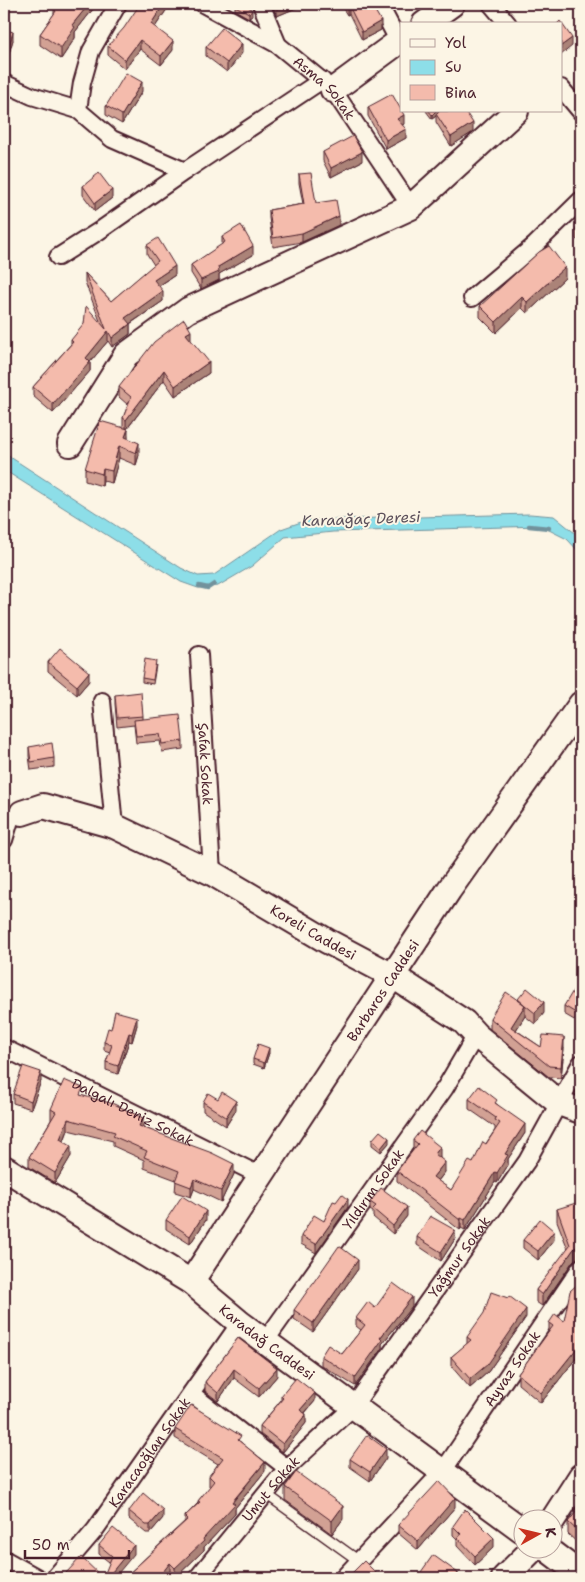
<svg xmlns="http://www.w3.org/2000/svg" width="585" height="1582" font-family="'Shantell Sans',sans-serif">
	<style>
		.water { fill: #8ddee8; stroke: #72929c }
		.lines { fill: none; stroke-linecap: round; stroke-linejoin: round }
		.stream { stroke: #72929c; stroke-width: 4.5 }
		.lane-casing { stroke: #4a1f2b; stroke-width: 12 }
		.street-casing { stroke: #4a1f2b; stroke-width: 20 }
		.secondary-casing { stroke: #4a1f2b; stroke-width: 28 }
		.lane { stroke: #fcf5e5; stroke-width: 9 }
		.street { stroke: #fcf5e5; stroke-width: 16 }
		.secondary { stroke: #fcf5e5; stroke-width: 24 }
		.wall { fill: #d2a194; stroke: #4a1f2b }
		.shaded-wall { fill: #ab8378; stroke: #4a1f2b }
		.building { fill: #f4bbac; stroke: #4a1f2b }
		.labels { text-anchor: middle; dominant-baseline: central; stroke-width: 4; stroke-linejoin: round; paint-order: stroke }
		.street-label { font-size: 14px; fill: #4a1f2b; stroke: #fcf5e5 }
		.water-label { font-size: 15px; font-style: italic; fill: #5b4f5a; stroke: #fcf5e5 }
	</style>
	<rect width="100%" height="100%" fill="#fcf5e5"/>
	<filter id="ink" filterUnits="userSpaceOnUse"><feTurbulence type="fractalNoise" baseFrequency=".02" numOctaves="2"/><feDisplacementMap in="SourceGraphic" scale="10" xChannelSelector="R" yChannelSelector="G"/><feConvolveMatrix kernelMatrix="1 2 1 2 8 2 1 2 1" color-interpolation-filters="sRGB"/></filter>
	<g filter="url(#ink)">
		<path class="water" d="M4 453 181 568 198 576 214 575 281 529 307 520 530 514 554 516 581 538V554L567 539 541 526 333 532 285 537 252 566 218 586 198 588 181 582 4 470Z"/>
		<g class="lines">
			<g class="stream">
				<path d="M529 526 549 528"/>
				<path d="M199 586 208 588 214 584"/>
			</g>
			<defs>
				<path id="lane" d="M266 1494 359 1561"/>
				<g id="street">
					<path d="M118 4 91 51 82 83 78 110 112 139 185 171"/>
					<path id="s1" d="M203 4 278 45 333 90 411 207"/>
					<path d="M261 4 278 45"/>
					<path d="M379 4 399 42"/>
					<path d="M491 4 508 24"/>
					<path d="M4 83 32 96 78 110"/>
					<path d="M561 88 581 112"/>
					<path d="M58 257 99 231 185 171 322 80"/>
					<path d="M472 298 535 245 581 200"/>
					<path id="s2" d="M199 655 212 873"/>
					<path d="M102 701 114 826"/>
					<path d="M4 840 11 817 22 813"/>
					<path id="s3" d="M4 1048 261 1176"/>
					<path id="s4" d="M266 1340 445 1088 476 1035"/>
					<path d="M192 1394 287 1468"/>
					<path d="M4 1559 38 1578"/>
					<path id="s5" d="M54 1578 95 1530 240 1323"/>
					<path id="s6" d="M197 1578 287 1468 353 1407 527 1161 581 1063"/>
					<path id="s7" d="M343 1578 443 1471 581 1267"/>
				</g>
				<g id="secondary">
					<path d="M424 24 452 4"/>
					<path d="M333 90 401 40"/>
					<path d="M70 444 126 355 188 310 411 207 516 111"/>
					<path id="s8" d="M22 813 43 806 114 826 212 873 327 941 393 976 464 1022 476 1035 559 1103 581 1111"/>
					<path id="s9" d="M4 1168 191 1282 240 1323 522 1530"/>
					<path id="s10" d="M191 1282 449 890 581 704"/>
					<path d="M552 1521 581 1476"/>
					<path d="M548 1550 581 1575"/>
					<path d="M504 1578 532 1550"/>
				</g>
			</defs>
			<use href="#lane" class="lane-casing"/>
			<use href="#street" class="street-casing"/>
			<use href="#secondary" class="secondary-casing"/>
			<use href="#lane" class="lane"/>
			<use href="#street" class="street"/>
			<use href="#secondary" class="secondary"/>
		</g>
		<g class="wall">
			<path d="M38 4H97L75 32V38L61 59 40 45V34L54 14V8Z"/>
			<path d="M167 4V9L155 27 173 50 161 65 140 49 125 69 108 55V46Z"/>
			<path d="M239 4 252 16 249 18 235 10V6Z"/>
			<path d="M272 4H303V5L277 16Z"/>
			<path d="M340 4H371L381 30 362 40 349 14 347 15Z"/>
			<path d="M4 29 13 40 6 63H4Z"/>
			<path d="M206 47 242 53 227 72 206 56Z"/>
			<path d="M142 91 122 124 106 115V106Z"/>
			<path d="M368 107 404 124 402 125 406 138 386 149 368 116Z"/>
			<path d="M426 111H465L473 132 451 146 436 122V116L432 119Z"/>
			<path d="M323 152 362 161 331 177 323 161Z"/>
			<path d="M299 174 316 203 339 225 302 242 273 247 269 218V210L303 204 299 183Z"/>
			<path d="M83 186 112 198 95 211 83 195Z"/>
			<path d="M581 222V244L576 239V228Z"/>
			<path d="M222 237 253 255 219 274V280L201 289 191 273V265L222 245Z"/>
			<path d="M147 245 175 275 159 286 163 301 130 324V334L112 347 108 341 90 362V371L53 413 33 396V387L71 344V340L100 321 85 282V273L111 301 154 265 147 254Z"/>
			<path d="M565 278 527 313 522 308 496 333 480 317V306Z"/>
			<path d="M191 340 209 373 175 396 164 380 127 429 128 438 139 455 136 465 119 458 112 483 103 481 102 486 85 481V469L123 428V418L128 405 119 397V387Z"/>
			<path d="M48 662 89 681 77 695 48 671Z"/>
			<path d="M156 665 153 684 142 682V678Z"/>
			<path d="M115 695 143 716V719L183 741V749L162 752 160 741 136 743 134 725 117 727 115 704Z"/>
			<path d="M29 747 54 758V767L31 770 29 756Z"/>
			<path d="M581 986V1024L564 1014V1006Z"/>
			<path d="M518 999 544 1013 535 1024 525 1016 516 1030 541 1047 564 1048 561 1078 549 1077 490 1029V1018L518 1000Z"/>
			<path d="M137 1025 132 1042 129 1041 118 1074 106 1070V1062L110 1052 104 1050V1042L111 1029Z"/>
			<path d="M269 1053 264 1068 253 1064V1059Z"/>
			<path d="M41 1081 31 1109 13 1103V1094Z"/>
			<path d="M83 1096 143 1128 234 1174 221 1202 194 1189 191 1197 175 1192 176 1180 144 1168V1160L113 1146V1141L68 1130 64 1141 71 1156 55 1183 29 1167V1157L51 1120V1109Z"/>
			<path d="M218 1099 236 1110 226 1126 203 1111V1102Z"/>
			<path d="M469 1099 497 1104 525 1133 508 1159V1165L497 1183 495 1182 465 1230 461 1228 460 1230 397 1181V1171L413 1150V1140L440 1157V1158L445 1172 438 1181 451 1190 473 1163 495 1130V1127L469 1109Z"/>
			<path d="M372 1140 389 1143 381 1152 372 1145Z"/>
			<path d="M336 1202 348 1207 316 1253 301 1244V1236L324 1221Z"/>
			<path d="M370 1202 407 1216 393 1234 373 1217V1212L370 1210Z"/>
			<path d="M557 1209 581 1221V1258H577L573 1261 542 1306 536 1302V1290L568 1249 557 1221Z"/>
			<path d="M166 1220H206L190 1244 166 1229Z"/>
			<path d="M417 1237 455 1239 441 1261 417 1245Z"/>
			<path d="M523 1240H554L538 1260 523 1248Z"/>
			<path d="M358 1269 313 1332 294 1319V1310Z"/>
			<path d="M581 1281V1305L580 1312 581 1313V1352L541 1403 518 1384V1374L549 1332V1323L564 1321Z"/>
			<path d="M412 1306 382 1344V1348L355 1386 321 1365V1356L342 1354 361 1330 356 1326V1318L375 1308Z"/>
			<path d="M526 1317 488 1372 470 1388 451 1366V1357L467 1344V1337Z"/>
			<path d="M238 1338 277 1376 259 1397 234 1378 218 1401 205 1391V1382Z"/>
			<path d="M281 1396 315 1401 305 1413 306 1423 283 1452 260 1434V1426L281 1400Z"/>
			<path d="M175 1429 241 1442 265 1471 235 1508V1514L204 1547V1550L175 1578 170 1573 166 1578H124L185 1521V1516L198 1503V1501L210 1487 209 1486V1476L218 1464 175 1438Z"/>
			<path d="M386 1458 370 1481 350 1467V1459Z"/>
			<path d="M285 1487 343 1519 332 1534 285 1500Z"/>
			<path d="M581 1506V1546L568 1534V1522Z"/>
			<path d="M455 1507 418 1550 398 1533V1525Z"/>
			<path d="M129 1511 163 1518 150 1533H146L129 1519Z"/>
			<path d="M453 1526 494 1547 475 1565 457 1546V1539L453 1535Z"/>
			<path d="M99 1545 134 1554 109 1562 99 1554Z"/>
			<path d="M421 1572 458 1578H421Z"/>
			<path d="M66 1573 103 1578H66Z"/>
		</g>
		<g class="shaded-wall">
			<path d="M89 4H97L75 32V38L61 59V48L72 25Z"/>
			<path d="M164 4H167V9L151 33V24Z"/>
			<path d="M277 4H303V5L277 16Z"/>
			<path d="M349 6V14L347 15V7Z"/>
			<path d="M252 11V16L249 18V13Z"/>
			<path d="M381 21V30L362 40V32Z"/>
			<path d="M13 32V40L6 63V55Z"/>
			<path d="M572 38V46L561 55V46Z"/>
			<path d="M140 40V49L125 69V60Z"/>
			<path d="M173 41V50L161 65V56Z"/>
			<path d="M242 44V53L227 72V63Z"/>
			<path d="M142 82V91L122 124V115Z"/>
			<path d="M436 111H440L436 114V116L432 119V115Z"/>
			<path d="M404 115V124L397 128V119Z"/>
			<path d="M473 123V132L451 146V137Z"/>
			<path d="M406 129V138L386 149V140Z"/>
			<path d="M362 152V161L331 177V168Z"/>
			<path d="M112 190V198L95 211V203Z"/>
			<path d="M339 216V225L302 242V233Z"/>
			<path d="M253 246V255L219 274V280L201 289V280L218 267Z"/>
			<path d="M175 266V275L154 289V280Z"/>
			<path d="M565 267V278L527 313V302Z"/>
			<path d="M163 291V301L125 327V318Z"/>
			<path d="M522 297V308L496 333V322Z"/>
			<path d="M130 324V334L112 347V338Z"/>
			<path d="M108 331V341L90 362V371L53 413V404L86 358Z"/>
			<path d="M191 331V342L186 334Z"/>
			<path d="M209 362V373L175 396V386Z"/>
			<path d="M164 370V380L126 430V420Z"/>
			<path d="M128 429V441L125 449V437Z"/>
			<path d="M139 443V455L136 465V453Z"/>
			<path d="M119 446V458L112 483V471Z"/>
			<path d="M103 469V481L102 486V474Z"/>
			<path d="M89 672V681L77 695V686Z"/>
			<path d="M544 1002V1013L535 1024V1013Z"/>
			<path d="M525 1005V1016L512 1036 511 1027Z"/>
			<path d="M137 1017V1025L132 1042V1034Z"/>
			<path d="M129 1033V1041L118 1074V1066Z"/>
			<path d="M564 1037V1048L561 1078V1067Z"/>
			<path d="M269 1048V1053L264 1068V1063Z"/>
			<path d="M41 1072V1081L31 1109V1101Z"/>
			<path d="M236 1101V1110L226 1126V1117Z"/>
			<path d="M143 1118V1128L139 1126Z"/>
			<path d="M68 1119V1130L60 1150V1139Z"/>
			<path d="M525 1124V1133L508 1159V1165L497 1183V1173L505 1154Z"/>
			<path d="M389 1138V1143L381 1152V1148Z"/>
			<path d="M71 1146V1156L55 1183V1173Z"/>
			<path d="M440 1147V1157L435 1164V1154Z"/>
			<path d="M445 1162V1172L433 1187V1177Z"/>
			<path d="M234 1164V1174L221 1202V1191Z"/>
			<path d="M495 1172V1182L465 1230V1220Z"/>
			<path d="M194 1179V1189L191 1197V1187Z"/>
			<path d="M348 1199V1207L316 1253V1244Z"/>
			<path d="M407 1207V1216L393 1234V1226Z"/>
			<path d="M206 1211V1220L190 1244V1236Z"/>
			<path d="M461 1218V1228L460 1230V1220Z"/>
			<path d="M455 1230V1239L441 1261V1252Z"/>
			<path d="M554 1231V1240L538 1260V1251Z"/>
			<path d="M577 1246V1258L573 1261 542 1306V1295L573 1250Z"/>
			<path d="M358 1260V1269L313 1332V1323Z"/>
			<path d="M581 1295V1305L578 1321V1311Z"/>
			<path d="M412 1297V1306L382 1344V1348L355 1386V1378L380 1338Z"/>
			<path d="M526 1309V1317L488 1372 470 1388V1379Z"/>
			<path d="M581 1343V1352L541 1403V1393Z"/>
			<path d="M277 1368V1376L259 1397V1388Z"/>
			<path d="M234 1369V1378L218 1401V1393Z"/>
			<path d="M315 1393V1401L300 1418V1410Z"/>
			<path d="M306 1414V1423L283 1452V1444Z"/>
			<path d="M386 1449V1458L370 1481V1472Z"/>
			<path d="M265 1462V1471L235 1508V1514L204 1547V1550L175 1578V1568L203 1539Z"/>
			<path d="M455 1498V1507L418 1550V1541Z"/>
			<path d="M343 1506V1519L332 1534V1521Z"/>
			<path d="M163 1510V1518L150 1533V1525Z"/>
			<path d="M494 1538V1547L475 1565V1556Z"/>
			<path d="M134 1545V1554L114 1578H107Z"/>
			<path d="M170 1563V1573L166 1578H158Z"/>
			<path d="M458 1573V1578H455Z"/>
		</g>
		<g class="building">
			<path d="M58 4H89L72 25 75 27 61 48 40 34 56 11 54 9Z"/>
			<path d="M140 4H164L151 24 173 41 161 56 140 40 125 60 108 46 124 28Z"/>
			<path d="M239 4H247L252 11 249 13 235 6Z"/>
			<path d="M345 4H371L381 21 362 32 349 6 347 7Z"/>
			<path d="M560 21 572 38 561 46V24H557Z"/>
			<path d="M222 28 242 44 227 63 206 47Z"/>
			<path d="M4 29 13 32 6 55 4 54Z"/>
			<path d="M126 73 142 82 122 115 106 106Z"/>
			<path d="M392 94 404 115 397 119 406 129 386 140 368 107Z"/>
			<path d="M429 111H436L432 115Z"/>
			<path d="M440 111H465L473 123 451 137 436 114Z"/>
			<path d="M353 136 362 152 331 168 323 152Z"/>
			<path d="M99 173 112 190 95 203 83 186Z"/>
			<path d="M311 173 316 203 336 200 339 216 302 233 273 238 269 210 304 204 299 174Z"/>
			<path d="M581 222V233L576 228Z"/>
			<path d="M241 225 253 246 218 267 219 272 201 280 191 265 225 242 222 237Z"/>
			<path d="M158 238 175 266 154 280 163 291 125 318 130 324 112 338 108 331 86 358 90 362 53 404 33 387 73 342 71 340 84 324 86 306 106 329 85 273 111 301 158 261 147 245Z"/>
			<path d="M549 246 565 267 527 302 522 297 496 322 480 306 539 252Z"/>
			<path d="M184 319 191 331 186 334 209 362 175 386 164 370 126 420 123 418 131 397 119 387 154 342Z"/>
			<path d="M100 421 128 429 125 437 139 443 136 453 119 446 112 471 103 469 102 474 85 469Z"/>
			<path d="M60 648 89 672 77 686 48 662Z"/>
			<path d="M145 659 156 661 153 680 142 678Z"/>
			<path d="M141 692 143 716 117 718 115 695Z"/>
			<path d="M180 715 183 741 162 744 160 734 136 736 134 720Z"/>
			<path d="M52 743 54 758 31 762 29 747Z"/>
			<path d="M577 984 581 986V1016L564 1006Z"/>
			<path d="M527 988 544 1002 535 1013 525 1005 511 1027 541 1047 543 1035 564 1037 561 1067 549 1066 490 1018 506 992 525 1005 518 999Z"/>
			<path d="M115 1011 137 1017 132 1034 129 1033 118 1066 106 1062 112 1045 104 1042 108 1028 111 1029Z"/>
			<path d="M258 1044 269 1048 264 1063 253 1059Z"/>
			<path d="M23 1066 41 1072 31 1101 13 1094Z"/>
			<path d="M64 1080 83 1088 80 1095 114 1104 143 1118 139 1126 212 1153 234 1164 221 1191 194 1179 191 1187 175 1181 179 1171 144 1157 147 1151 113 1136 115 1132 68 1119 60 1139 71 1146 55 1173 29 1157 56 1112 51 1109Z"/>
			<path d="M479 1086 497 1100 495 1103 525 1124 505 1154 508 1155 497 1173 495 1172 465 1220 461 1218 460 1220 397 1171 418 1144 413 1140 420 1131 440 1147 435 1154 445 1162 433 1177 451 1190 469 1161 473 1163 483 1142 486 1144 500 1123 495 1120 496 1118 469 1099Z"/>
			<path d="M222 1092 236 1101 226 1117 203 1102 208 1093 218 1099Z"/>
			<path d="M380 1131 389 1138 381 1148 372 1140Z"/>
			<path d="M381 1188 407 1207 393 1226 373 1209 376 1206 370 1202Z"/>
			<path d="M342 1194 348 1199 316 1244 301 1236 314 1215 324 1221 333 1201 336 1202Z"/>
			<path d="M182 1196 206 1211 190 1236 166 1220Z"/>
			<path d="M576 1203 581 1221V1246H577L573 1250 542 1295 536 1290 570 1245 557 1209Z"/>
			<path d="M430 1216 455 1230 441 1252 417 1237Z"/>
			<path d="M540 1219 554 1231 538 1251 523 1240Z"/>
			<path d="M339 1246 358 1260 313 1323 294 1310Z"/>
			<path d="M581 1281V1295L578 1311 581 1313V1343L541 1393 518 1374 553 1326 549 1323 555 1314 564 1321 570 1291Z"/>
			<path d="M393 1283 412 1297 380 1338 382 1340 355 1378 321 1356 328 1345 342 1354 365 1325 356 1318 368 1302 375 1308Z"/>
			<path d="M491 1292 508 1298 509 1296 526 1309 488 1364 470 1379 451 1357 471 1340 467 1337 484 1313Z"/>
			<path d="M238 1338 277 1368 259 1388 234 1369 218 1393 205 1382Z"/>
			<path d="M296 1378 315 1393 300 1410 306 1414 283 1444 260 1426 283 1398 281 1396Z"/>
			<path d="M191 1405 241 1436 238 1440 265 1462 232 1502 235 1504 203 1539 204 1541 175 1568 170 1563 158 1578H124L188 1519 185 1516 200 1502 198 1501 214 1481 209 1476 223 1458 175 1429Z"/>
			<path d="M367 1435 386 1449 370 1472 350 1459Z"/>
			<path d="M296 1472 343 1506 332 1521 285 1487Z"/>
			<path d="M439 1481 455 1498 418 1541 398 1525Z"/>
			<path d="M143 1493 163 1510 150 1525H146L129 1511Z"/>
			<path d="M581 1506V1534L568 1522Z"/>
			<path d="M465 1509 494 1538 475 1556 457 1537 461 1534 453 1526Z"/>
			<path d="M113 1528 134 1545 107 1578H103L112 1556 99 1545Z"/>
			<path d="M433 1555 458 1573 455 1578H430L421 1572Z"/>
			<path d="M81 1557 103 1578H72L66 1573Z"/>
			<path d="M364 1561 377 1574 373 1578H344L350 1575Z"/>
		</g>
	</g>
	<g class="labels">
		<g class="street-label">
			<text stroke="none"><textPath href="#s1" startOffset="149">Asma Sokak</textPath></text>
			<text stroke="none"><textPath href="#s2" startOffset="109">Şafak Sokak</textPath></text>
			<text stroke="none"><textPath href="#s8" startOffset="322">Koreli Caddesi</textPath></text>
			<text stroke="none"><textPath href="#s10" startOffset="349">Barbaros Caddesi</textPath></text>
			<text stroke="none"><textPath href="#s3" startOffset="144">Dalgalı Deniz Sokak</textPath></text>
			<text stroke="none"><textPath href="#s4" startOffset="185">Yıldırım Sokak</textPath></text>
			<text stroke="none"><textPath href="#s6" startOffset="416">Yağmur Sokak</textPath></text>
			<text stroke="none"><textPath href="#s9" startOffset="316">Karadağ Caddesi</textPath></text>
			<text stroke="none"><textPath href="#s7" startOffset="270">Ayvaz Sokak</textPath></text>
			<text stroke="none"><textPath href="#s5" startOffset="158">Karacaoğlan Sokak</textPath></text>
			<text stroke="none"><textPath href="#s6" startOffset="116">Umut Sokak</textPath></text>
		</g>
		<g class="water-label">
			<text transform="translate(361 519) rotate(-2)">Karaağaç Deresi</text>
		</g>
	</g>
	<rect width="585" height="1582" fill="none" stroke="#fcf5e5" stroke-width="20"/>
	<rect x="10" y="10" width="565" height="1562" fill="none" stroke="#4a1f2b" stroke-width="2" filter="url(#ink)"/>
	<rect x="400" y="22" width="162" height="90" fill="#fcf5e5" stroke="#b59f9b"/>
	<rect x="410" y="39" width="25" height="8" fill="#fcf5e5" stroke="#b59f9b"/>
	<text x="445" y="48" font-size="15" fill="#4a1f2b">Yol</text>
	<rect x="410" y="60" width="25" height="15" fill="#8ddee8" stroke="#b59f9b"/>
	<text x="445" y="72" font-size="15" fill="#4a1f2b">Su</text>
	<rect x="410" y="85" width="25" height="15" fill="#f4bbac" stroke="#b59f9b"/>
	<text x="445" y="98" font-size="15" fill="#4a1f2b">Bina</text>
	<g transform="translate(538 1534) rotate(82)"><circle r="24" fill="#fcf5e5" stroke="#b59f9b"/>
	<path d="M0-4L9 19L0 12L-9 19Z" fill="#c8321e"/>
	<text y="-8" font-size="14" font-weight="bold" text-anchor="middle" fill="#4a1f2b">K</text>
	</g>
	<path d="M25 1550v8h104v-8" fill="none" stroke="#4a1f2b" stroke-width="2.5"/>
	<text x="32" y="1550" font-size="15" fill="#4a1f2b" stroke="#fcf5e5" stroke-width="4" paint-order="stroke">50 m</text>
</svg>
